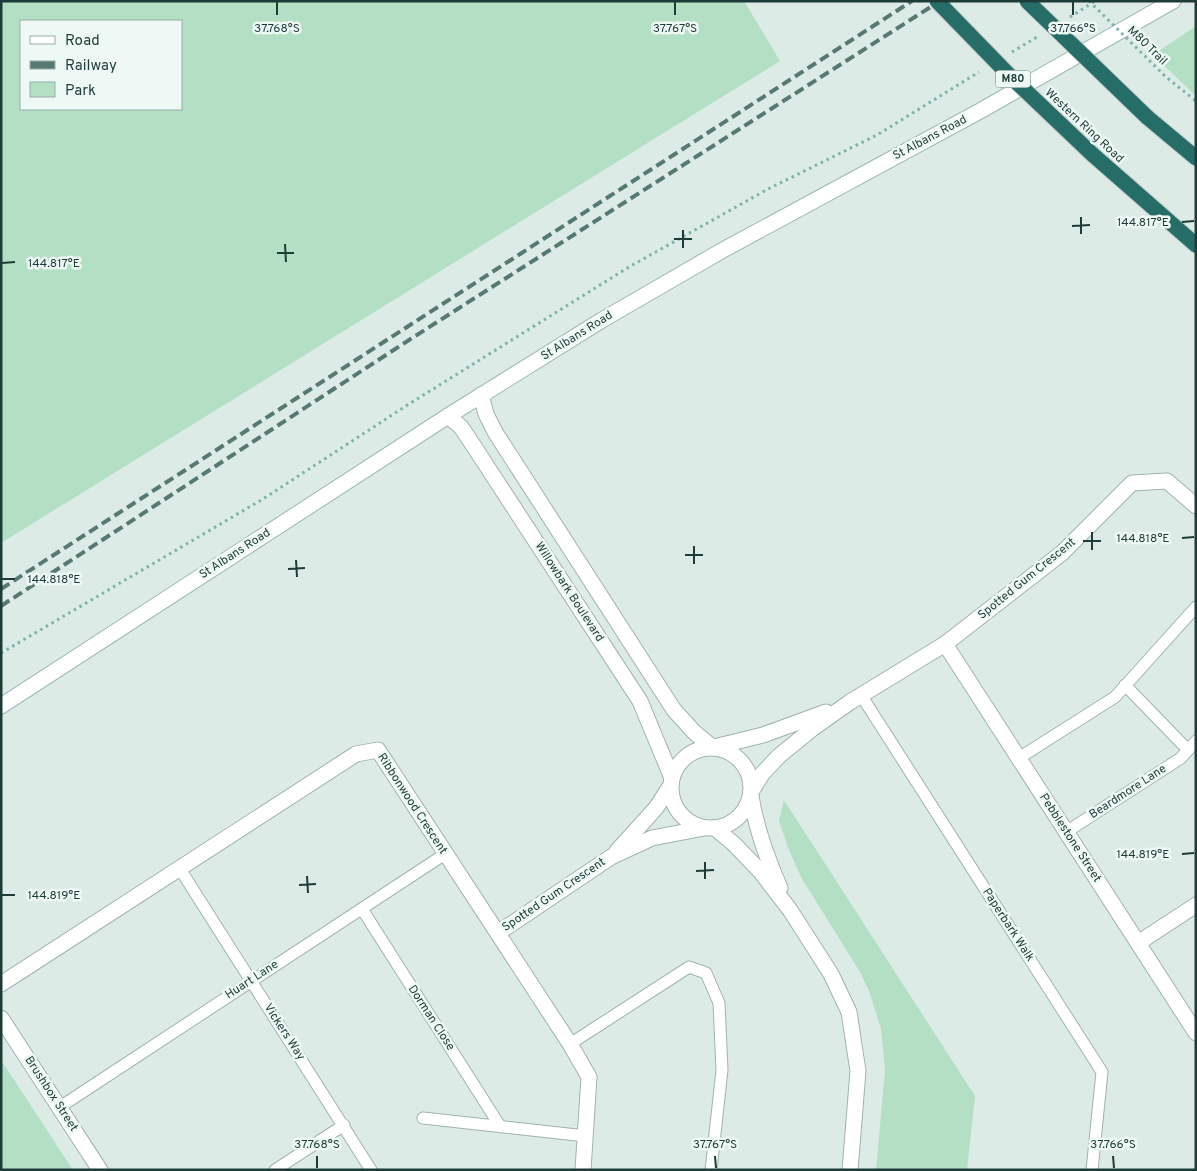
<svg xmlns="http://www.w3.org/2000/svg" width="1197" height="1171" font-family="Overpass,sans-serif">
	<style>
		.green { fill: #b3dfc5; fill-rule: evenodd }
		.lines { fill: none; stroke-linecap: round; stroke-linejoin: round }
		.lane-casing { stroke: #a0b3af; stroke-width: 13 }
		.street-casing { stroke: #a0b3af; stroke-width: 17 }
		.secondary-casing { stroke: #9bb8b2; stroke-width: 17 }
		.highway-casing { stroke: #c0c8c7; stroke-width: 17 }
		.path { stroke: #7ab3a9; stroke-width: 3; stroke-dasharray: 2.5 4; stroke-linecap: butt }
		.lane { stroke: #fff; stroke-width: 11 }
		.street { stroke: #fff; stroke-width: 15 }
		.secondary { stroke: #fff; stroke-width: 15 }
		.highway { stroke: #266c67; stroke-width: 15 }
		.rail { stroke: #577974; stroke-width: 4; stroke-dasharray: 10 5; stroke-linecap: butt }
		.highway-bridge-casing { stroke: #c0c8c7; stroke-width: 17; stroke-linecap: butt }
		.path-bridge { stroke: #7ab3a9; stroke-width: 3; stroke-dasharray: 2.5 4; stroke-linecap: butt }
		.highway-bridge { stroke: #266c67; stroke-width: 15 }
		.ticks { fill: none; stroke: #1d3c38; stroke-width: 2 }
		.labels { text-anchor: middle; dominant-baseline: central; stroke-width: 5; stroke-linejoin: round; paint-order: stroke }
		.shield { fill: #eef8f4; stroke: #5c7470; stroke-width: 1 }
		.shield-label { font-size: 11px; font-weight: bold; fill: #1d3c38 }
		.street-label { font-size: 12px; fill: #1d3c38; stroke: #eef8f4 }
		.ticks-label { font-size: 12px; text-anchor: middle; fill: #1d3c38; stroke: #eef8f4; stroke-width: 5; stroke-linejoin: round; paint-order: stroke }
	</style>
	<rect width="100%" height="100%" fill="#ddebe7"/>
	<g class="green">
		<path d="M1 1H744L780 61 1 543ZM21 21H181V109H21Z"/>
		<path d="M1196 26V96L1153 55Z"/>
		<path d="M784 800 975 1096 967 1170H876L885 1070 881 1029 869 991 860 972 801 877 789 850 779 821Z"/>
		<path d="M1 1060 73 1170H1Z"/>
	</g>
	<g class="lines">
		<defs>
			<g id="lane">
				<path d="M1125 685 1188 750"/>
				<path d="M861 695 1102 1072 1092 1170"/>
				<path d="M1019 758 1115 697 1196 607"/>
				<path d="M1066 832 1181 758 1196 741"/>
				<path d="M180 869 371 1170"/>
				<path d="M362 909 500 1126"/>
				<path d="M570 1044 689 967 706 973 719 1003 722 1070 711 1170"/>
				<path d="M60 1107 445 854"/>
				<path d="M423 1118 586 1136"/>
				<path d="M275 1170 344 1125"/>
			</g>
			<g id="street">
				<path d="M481 395 486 414 495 432 674 710 694 732 712 747"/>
				<path d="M448 416 461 427 473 445 640 701 672 778"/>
				<path d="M945 644 1196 1033"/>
				<path d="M714 747 763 735 826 712"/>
				<circle cx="711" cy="788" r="40"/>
				<path d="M751 792 762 774 779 756 812 729 850 702 945 644 1062 553 1132 483 1167 481 1196 506"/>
				<path d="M751 796C756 829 767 858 780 888"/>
				<path d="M715 828 734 844 760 871 790 910 831 974 849 1012 858 1071 850 1170"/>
				<path d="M617 851 656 808 671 785"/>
				<path d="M498 933 611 857 652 838 704 828"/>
				<path d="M1138 943 1196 905"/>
				<path d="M1 984 356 754 378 750 570 1044 589 1077 583 1170"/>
				<path d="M1 1018 100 1170"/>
			</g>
			<path id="secondary" d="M1 706 448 416 602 320 723 250 980 111 1173 1"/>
			<g id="highway">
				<path d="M1147 117 1196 158"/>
				<path d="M1092 154 1196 245"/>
			</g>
		</defs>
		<use href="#lane" class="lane-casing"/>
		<use href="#street" class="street-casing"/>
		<use href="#secondary" class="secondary-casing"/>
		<use href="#highway" class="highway-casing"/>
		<g class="path">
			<path d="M1070 17 1095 1"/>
			<path d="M1012 52 1037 37"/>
			<path d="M1 653 263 499 409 404 629 267 768 189 877 135 979 72"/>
		</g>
		<use href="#lane" class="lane"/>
		<use href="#street" class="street"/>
		<use href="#secondary" class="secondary"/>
		<use href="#highway" class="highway"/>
		<g class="rail">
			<path d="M1 589 912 1"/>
			<path d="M1 606 409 340 940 1"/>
		</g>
		<defs>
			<g id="highway-bridge">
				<path d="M937 1 1009 75 1092 154"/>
				<path d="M1027 1 1147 117"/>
			</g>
		</defs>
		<use href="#highway-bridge" class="highway-bridge-casing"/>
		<path class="path-bridge" d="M1089 1 1166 77 1196 101"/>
		<use href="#highway-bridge" class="highway-bridge"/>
	</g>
	<path class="ticks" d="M277 2V15M675 2V15M1073 2V15M1081 217V234M1182 222 1194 221M1072 226 1090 225M683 230V248M674 239H692M285 244 286 262M277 253H294M2 263 15 262M1092 532V550M1182 538 1194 537M1083 541H1101M694 546V564M685 555H703M296 560 297 577M288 569 305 568M2 579H15M1182 854 1194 853M705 862V879M696 871 714 870M307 876 308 893M299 885 316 884M2 895H15M317 1156V1168M715 1156 716 1168M1113 1156 1114 1168"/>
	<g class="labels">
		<rect class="shield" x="995.5" y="70.5" width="35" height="17" rx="4"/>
		<g class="shield-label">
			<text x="1013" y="79">M80</text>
		</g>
		<g class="street-label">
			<text transform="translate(1147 46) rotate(44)">M80 Trail</text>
			<text transform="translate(1084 126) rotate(43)">Western Ring Road</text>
			<text transform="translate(930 138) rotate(-28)">St Albans Road</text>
			<text transform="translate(577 336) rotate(-32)">St Albans Road</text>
			<text transform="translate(235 554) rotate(-33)">St Albans Road</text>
			<text transform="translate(1027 579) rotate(-39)">Spotted Gum Crescent</text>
			<text transform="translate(569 592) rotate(57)">Willowbark Boulevard</text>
			<text transform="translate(1128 792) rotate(-33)">Beardmore Lane</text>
			<text transform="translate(412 804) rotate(57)">Ribbonwood Crescent</text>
			<text transform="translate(1070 838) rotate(57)">Pebblestone Street</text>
			<text transform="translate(554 895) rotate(-34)">Spotted Gum Crescent</text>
			<text transform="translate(1008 925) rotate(57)">Paperbark Walk</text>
			<text transform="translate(252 980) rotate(-33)">Huart Lane</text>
			<text transform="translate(431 1018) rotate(57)">Dorman Close</text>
			<text transform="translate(284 1032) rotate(57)">Vickers Way</text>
			<text transform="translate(51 1094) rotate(57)">Brushbox Street</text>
		</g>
	</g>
	<g class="ticks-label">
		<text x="277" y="32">37.768°S</text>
		<text x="675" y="32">37.767°S</text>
		<text x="1073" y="32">37.766°S</text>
		<text x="1143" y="226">144.817°E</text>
		<text x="54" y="267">144.817°E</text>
		<text x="1143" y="542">144.818°E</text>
		<text x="54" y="583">144.818°E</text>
		<text x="1143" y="858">144.819°E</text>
		<text x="54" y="899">144.819°E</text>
		<text x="317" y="1148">37.768°S</text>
		<text x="715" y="1148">37.767°S</text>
		<text x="1113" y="1148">37.766°S</text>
	</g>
	<rect width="1197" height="1171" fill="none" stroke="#1d3c38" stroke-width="5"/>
	<rect x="20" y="20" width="162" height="90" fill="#eef8f4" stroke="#9aada9"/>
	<rect x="30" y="36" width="25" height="8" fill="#ffffff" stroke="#9aada9"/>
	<text x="65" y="45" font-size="15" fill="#1d3c38">Road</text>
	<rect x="30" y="61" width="25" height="8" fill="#577974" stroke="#9aada9"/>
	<text x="65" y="70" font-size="15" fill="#1d3c38">Railway</text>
	<rect x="30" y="82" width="25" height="15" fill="#b3dfc5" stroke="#9aada9"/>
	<text x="65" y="95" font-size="15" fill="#1d3c38">Park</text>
</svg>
